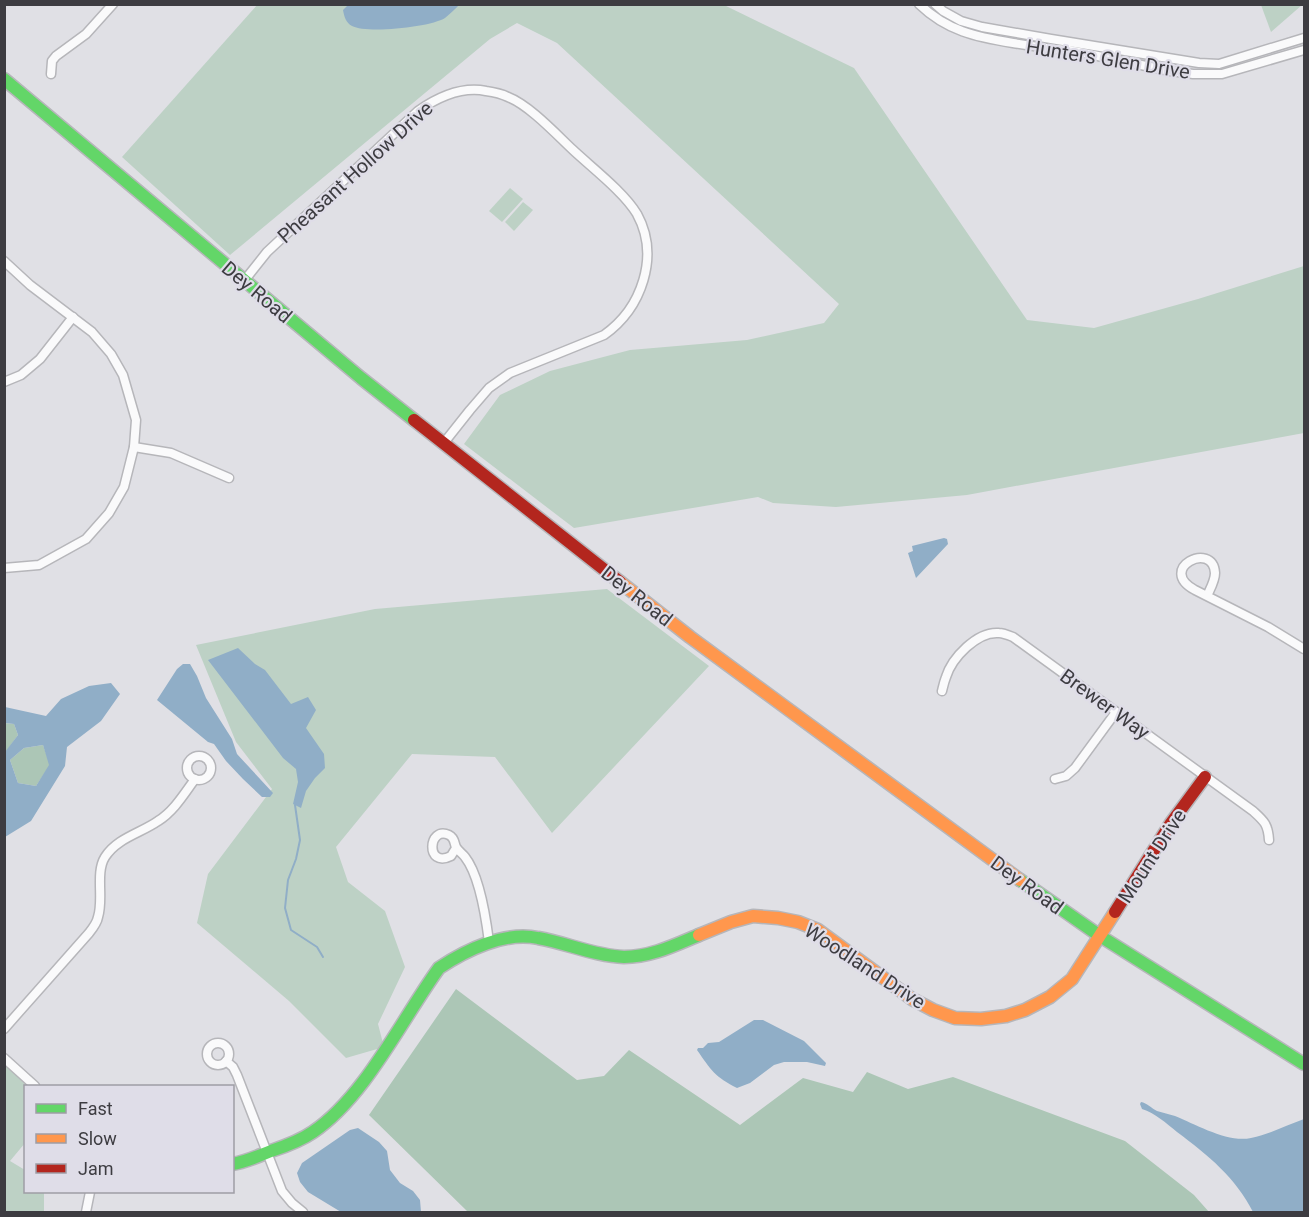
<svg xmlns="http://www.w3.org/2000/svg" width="1309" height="1217" font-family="Roboto,sans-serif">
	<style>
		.green { fill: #bdd1c5 }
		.forest { fill: #acc6b6 }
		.water { fill: #90aec7; fill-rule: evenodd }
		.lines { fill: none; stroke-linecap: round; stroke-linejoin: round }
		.stream { stroke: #90aec7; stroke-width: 2 }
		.street-casing { stroke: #b6b6ba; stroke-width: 11 }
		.fast-casing { stroke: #b6b6ba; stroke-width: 15 }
		.slow-casing { stroke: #b6b6ba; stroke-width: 15 }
		.jam-casing { stroke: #b6b6ba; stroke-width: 15 }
		.street { stroke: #fafafb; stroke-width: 8 }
		.fast { stroke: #63d668; stroke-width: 12 }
		.slow { stroke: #ff974d; stroke-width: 12 }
		.jam { stroke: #b3261e; stroke-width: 12 }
		.labels { text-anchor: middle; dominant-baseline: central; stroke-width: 4.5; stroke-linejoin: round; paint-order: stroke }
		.street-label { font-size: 20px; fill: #3d3c41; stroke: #dfdde8 }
	</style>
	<rect width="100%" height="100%" fill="#e0e0e5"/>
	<g class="green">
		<path d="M257 5H724L854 68 1027 320 1094 328 1198 299 1304 266V433L967 495 836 507 773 503 758 497 574 528 464 444 500 395 550 371 630 350 747 340 824 323 839 304 557 43 517 23 490 39 230 255 122 157Z"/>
		<path d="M1261 5H1302L1271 32Z"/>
		<path d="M510 188 523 199 502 222 489 211Z"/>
		<path d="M523 202 533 210 514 231 505 222Z"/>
		<path d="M607 589 709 666 552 833 495 757 412 754 336 847 348 882 385 911 405 967 378 1024 384 1047 346 1058 289 1001 197 923 208 874 272 789 236 742 196 645 375 609Z"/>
		<path d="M4 1058 37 1086H26L25 1143 10 1161 25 1170 26 1192H44V1212H5Z"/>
	</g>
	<g class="forest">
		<path d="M4 723 14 724 18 735 5 753Z"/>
		<path d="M43 745 50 765 36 786 18 783 10 760 24 748Z"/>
		<path d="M456 989 577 1080 604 1076 629 1050 740 1125 803 1078 853 1092 867 1072 908 1089 953 1077 1125 1141 1194 1195 1209 1212H468L369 1115Z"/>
	</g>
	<g class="water">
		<path d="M348 5V4L459 5C455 9 450 14 445 18 431 27 367 34 352 26 346 23 344 16 343 10Z"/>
		<path d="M944 538 947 539 948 544 916 578 908 553 913 551 912 546Z"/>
		<path d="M238 648 255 664 265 670 291 704 308 697 316 710 306 728 324 754 325 768 315 778 306 791 301 808 293 804 298 782 296 769 283 758 208 660Z"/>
		<path d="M183 664H190L197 676 206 698 232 739 237 754 273 793 270 797H262L243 779 226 761 214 744 208 742 157 700 177 669Z"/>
		<path d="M111 683 120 694 101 721 67 747 65 766 31 821 5 837V752L18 735 14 724 5 723V707L46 716 61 699 89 686ZM43 745 49 765 36 786 18 783 10 760 24 748Z"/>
		<path d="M754 1020H763L804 1041 826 1063 825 1066 807 1062H784L774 1065 750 1083 737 1088C715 1077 711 1070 697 1050L698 1048H703L708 1043 719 1042Z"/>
		<path d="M1141 1102C1147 1103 1151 1108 1157 1111 1163 1113 1169 1114 1175 1116 1197 1125 1228 1143 1251 1138 1270 1134 1287 1125 1304 1119V1212H1253C1236 1178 1208 1155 1177 1132 1166 1123 1155 1113 1142 1109L1140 1104Z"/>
		<path d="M358 1128 379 1142 387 1151 390 1170 400 1183 413 1191 420 1200 421 1212H341L308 1192 300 1182 297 1173 302 1163 350 1130Z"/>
	</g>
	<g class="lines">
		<path class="stream" d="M295 805 300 840 296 859 288 880 285 908 291 930 317 947 323 957"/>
		<defs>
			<g id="street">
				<path d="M919 4C947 31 976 37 1013 43 1031 46 1050 49 1069 50L1170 71 1193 74H1222L1304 50"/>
				<path d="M935 4 943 11 961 21 982 27 1051 39 1199 63 1219 64 1304 38"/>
				<path d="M51 74 52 61 56 56 86 34 113 4"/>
				<path d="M4 261 30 285 92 332 111 354 123 375 136 420 134 447 124 487 109 513 86 539 39 565 4 568"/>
				<path d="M244 281 267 252 418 111C438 97 461 86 486 91 493 92 502 94 508 97 529 105 556 134 572 149 591 167 624 192 637 214 660 256 642 308 604 335L510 373 489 388 470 410 443 444"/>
				<path d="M4 382 21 375 40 359 73 317"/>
				<path d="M134 447 171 453 229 478"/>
				<path d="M1207 596C1210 589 1215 581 1215 573 1213 540 1156 569 1195 590L1268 627 1304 649"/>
				<path d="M942 691C943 687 944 682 946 677 952 658 977 631 999 633 1003 633 1008 635 1013 637L1253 811C1264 821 1268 824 1269 840"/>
				<circle cx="199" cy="768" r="12"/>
				<path d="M1055 779 1066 776 1075 768 1116 712"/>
				<path d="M456 848 451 856C425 869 428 825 449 835 455 838 454 843 456 847 458 851 463 854 465 857 480 876 486 918 489 942"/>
				<path d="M4 1029 89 933C93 928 97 923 98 917 104 899 95 873 105 857 117 838 141 833 158 821 174 811 184 794 195 779"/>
				<circle cx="218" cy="1054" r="11"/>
				<path d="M4 1058 35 1086"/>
				<path d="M226 1061 233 1067 237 1075 282 1191 292 1203 303 1212"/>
				<path d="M86 1212 90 1192"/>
			</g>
			<g id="fast">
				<path d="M4 79 361 378 414 420"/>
				<path d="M1020 880 1100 936 1304 1064"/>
				<path d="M232 1164C246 1162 258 1156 271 1151 286 1146 300 1141 313 1132 365 1097 402 1019 439 968 466 950 505 931 538 938 567 943 595 956 624 957 651 957 675 945 699 935"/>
			</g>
			<g id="slow">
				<path d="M620 582 690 637 1020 880"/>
				<path d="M699 935 731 922 753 916 778 918 798 922 818 930 912 999 933 1010 955 1018 981 1019 1006 1016 1025 1010 1050 997 1072 979 1115 912"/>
			</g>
			<g id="jam">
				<path d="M414 420 620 582"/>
				<path d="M1115 912 1171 823 1205 777"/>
			</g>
		</defs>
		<use href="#street" class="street-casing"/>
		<use href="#fast" class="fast-casing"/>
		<use href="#slow" class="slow-casing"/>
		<use href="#jam" class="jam-casing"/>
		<use href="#street" class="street"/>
		<use href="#fast" class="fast"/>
		<use href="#slow" class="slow"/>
		<use href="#jam" class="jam"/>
	</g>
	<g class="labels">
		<g class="street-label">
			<text transform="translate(1108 59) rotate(9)">Hunters Glen Drive</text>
			<text transform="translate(355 172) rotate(-42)">Pheasant Hollow Drive</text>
			<text transform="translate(257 292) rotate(40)">Dey Road</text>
			<text transform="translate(637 596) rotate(38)">Dey Road</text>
			<text transform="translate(1105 704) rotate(36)">Brewer Way</text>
			<text transform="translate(1152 856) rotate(-57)">Mount Drive</text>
			<text transform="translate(1027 885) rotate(36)">Dey Road</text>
			<text transform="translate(865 966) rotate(33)">Woodland Drive</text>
		</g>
	</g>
	<rect width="1309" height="1217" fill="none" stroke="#3d3c41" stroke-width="12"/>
	<rect x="24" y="1085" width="210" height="108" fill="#dfdde8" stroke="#9e9da5" stroke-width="1.5"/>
	<rect x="36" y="1104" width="30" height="9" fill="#63d668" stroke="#9e9da5" stroke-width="1.5"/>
	<text x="78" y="1115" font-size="18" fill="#3d3c41">Fast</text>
	<rect x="36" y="1134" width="30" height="9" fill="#ff974d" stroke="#9e9da5" stroke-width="1.5"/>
	<text x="78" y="1145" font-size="18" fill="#3d3c41">Slow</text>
	<rect x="36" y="1164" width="30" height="9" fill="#b3261e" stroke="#9e9da5" stroke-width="1.5"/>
	<text x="78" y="1175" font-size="18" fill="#3d3c41">Jam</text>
</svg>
